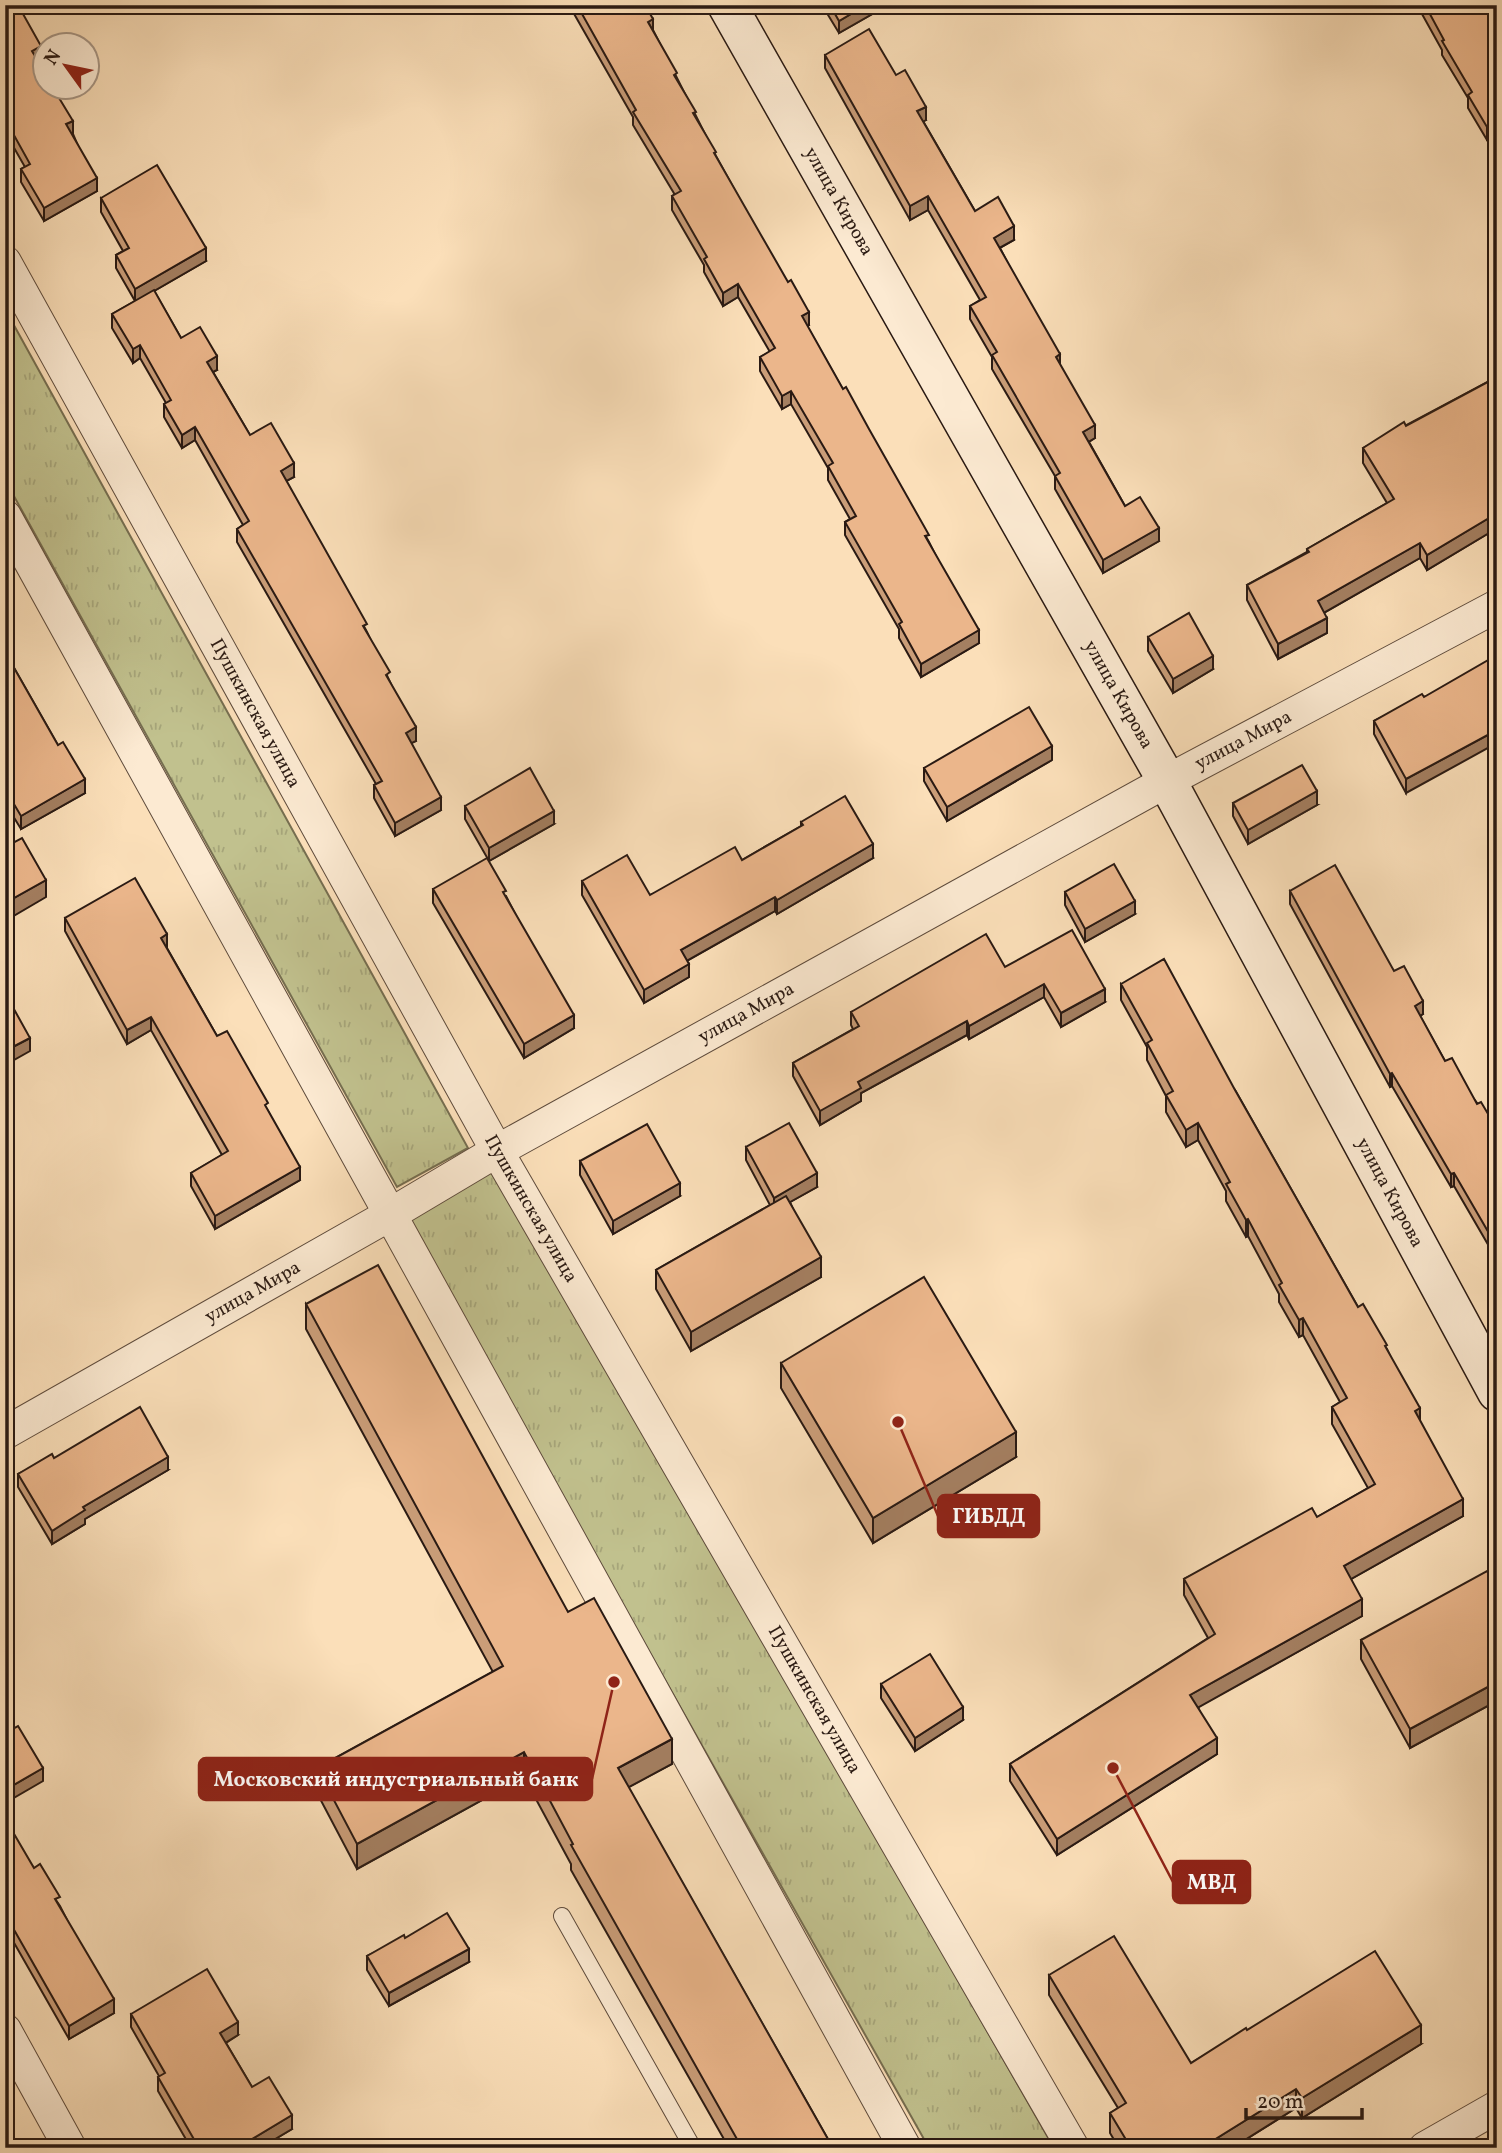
<svg xmlns="http://www.w3.org/2000/svg" width="1502" height="2153" font-family="Vollkorn,serif">
	<style>
		.grass { fill: url(#grass-tufts); stroke: #766e50; stroke-width: 2 }
		.lines { fill: none; stroke-linecap: round; stroke-linejoin: round }
		.lane-casing { stroke: #5e4b3c; stroke-width: 18 }
		.street-casing { stroke: #5e4b3c; stroke-width: 34 }
		.secondary-casing { stroke: #2a1a13; stroke-width: 41 }
		.lane { stroke: #fcead2; stroke-width: 16 }
		.street { stroke: #fcead2; stroke-width: 32 }
		.secondary { stroke: #fcead2; stroke-width: 38 }
		.wall { fill: #ca9d78; stroke: #2a1a13; stroke-width: 2 }
		.shaded-wall { fill: #a47f61; stroke: #2a1a13; stroke-width: 2 }
		.building { fill: #ebb68b; stroke: #2a1a13; stroke-width: 2 }
		.labels { text-anchor: middle; dominant-baseline: central; stroke-width: 7; stroke-linejoin: round; paint-order: stroke }
		.street-label { font-size: 19px; fill: #2a1a13; stroke: #fcead2 }
		.leader { fill: none; stroke: #8f2418; stroke-width: 2.5 }
		.callout-dot { fill: #8f2418; stroke: #fcead2; stroke-width: 2.5 }
		.callout { fill: #8f2418; stroke: #8f2418; stroke-width: 2.5 }
		.callout-label { font-size: 21px; text-anchor: middle; font-weight: bold; fill: #fff }
	</style>
	<defs>
		<pattern id="grass-tufts" width="24" height="20" patternUnits="userSpaceOnUse" patternTransform="scale(1.75)"><rect width="24" height="20" fill="#c1c18e"/><path d="M3 7l-1-3M5 7V3M7 7l1-3M15 17l-1-3M17 17v-4M19 17l1-3" fill="none" stroke="#a6a57a"/></pattern>
	</defs>
	<rect width="100%" height="100%" fill="#fbdfb9"/>
	<filter id="stains"><feTurbulence type="fractalNoise" baseFrequency=".00286" numOctaves="4"/><feColorMatrix values="0 0 0 0 .2 0 0 0 0 .09 0 0 0 0 .02 0 0 0 .5 -.17"/></filter>
	<radialGradient id="worn" r=".72"><stop offset=".6" stop-color="#630" stop-opacity="0"/><stop offset="1" stop-color="#630" stop-opacity=".3"/></radialGradient>
	<g class="grass">
		<path d="M5 309 468 1148 397 1187 5 480Z"/>
		<path d="M493 1166 1054 2148H929L405 1219Z"/>
	</g>
	<g class="lines">
		<defs>
			<path id="lane" d="M562 1916 693 2148"/>
			<g id="street">
				<path id="s1" d="M5 262 497 1151 1073 2148"/>
				<path d="M5 516 905 2148"/>
				<path id="s2" d="M5 1433 391 1214 497 1151 1167 781 1497 606"/>
				<path d="M5 2030 70 2148"/>
				<path d="M1425 2148 1497 2107"/>
			</g>
			<g id="secondary">
				<path id="s3" d="M727 5 1167 781 1497 1392"/>
			</g>
		</defs>
		<use href="#lane" class="lane-casing"/>
		<use href="#street" class="street-casing"/>
		<use href="#secondary" class="secondary-casing"/>
		<use href="#lane" class="lane"/>
		<use href="#street" class="street"/>
		<use href="#secondary" class="secondary"/>
	</g>
	<g class="wall">
		<path d="M5 5 41 59 38 61 73 134 97 191 44 221 21 182V169L25 167 5 132Z"/>
		<path d="M569 5H645L653 30 716 156 809 325 807 326 929 542 979 643 921 677 899 638V629L845 535V522L850 519 828 480V468L791 404 782 409 760 371V357L770 352 738 297 723 306 704 272V265L672 210V196L675 195 633 125V117Z"/>
		<path d="M822 5H888L839 33Z"/>
		<path d="M1417 5H1492L1497 14V152L1489 139 1487 140 1468 108V98L1442 55V50Z"/>
		<path d="M825 55 896 75 926 120 923 121 975 211 1014 240 1000 248 1060 365 1095 438 1089 442 1125 506 1159 541 1103 573 1055 489V476L992 369V357L970 319V306L980 300 928 210 910 220 825 68Z"/>
		<path d="M101 198 206 261 154 291 181 338 217 370 213 372 250 435 294 477 286 481 367 632 390 682 416 741 411 743 441 810 395 836 374 798V785L376 784 237 542V529L243 525 195 440 182 448 164 417V404L166 403 140 358 133 363 112 328V314L135 301 116 268V255L123 251 101 212Z"/>
		<path d="M1497 377V534L1494 530 1427 570 1420 558 1324 613 1327 633 1278 659 1247 600V585L1307 552V549L1387 503 1363 463V448Z"/>
		<path d="M1148 637 1213 669 1173 693 1148 651Z"/>
		<path d="M5 652 85 793 21 829 5 803Z"/>
		<path d="M1424 697 1406 793 1374 734V721Z"/>
		<path d="M1052 760 947 821 924 781V768Z"/>
		<path d="M1233 803 1317 805 1248 844 1233 816Z"/>
		<path d="M465 806 554 824 489 861 465 819Z"/>
		<path d="M801 822 873 858 777 914 775 911 687 961 689 977 644 1003 582 895V881L650 895 742 860 801 826Z"/>
		<path d="M433 889 506 896 574 1028 524 1058 433 903Z"/>
		<path d="M1290 891 1394 971 1423 1014 1420 1016 1445 1061 1497 1129V1260L1454 1186 1451 1187 1392 1086 1390 1087 1290 904Z"/>
		<path d="M1065 892 1135 914 1085 942 1065 905Z"/>
		<path d="M65 918 167 948 217 1036 268 1111 300 1180 215 1229 191 1186V1173L222 1155 151 1030 127 1044 65 931Z"/>
		<path d="M1005 967 1105 1002 1061 1027 1044 997 969 1039 967 1035 861 1093V1101L820 1125 793 1076V1063L853 1029 851 1025V1012Z"/>
		<path d="M1121 984 1235 1090 1358 1307 1387 1349 1463 1516 1351 1579 1362 1616 1198 1707 1217 1754 1057 1855 1010 1781V1764L1208 1638 1184 1595V1579L1317 1517 1368 1488 1332 1424V1407L1340 1402 1303 1335 1299 1337 1279 1302V1294L1248 1236 1246 1237 1226 1201V1191L1198 1140 1186 1147 1166 1112V1096L1147 1060V1047L1121 1000Z"/>
		<path d="M746 1147 817 1187 790 1202 821 1277 691 1351 656 1289V1270L770 1205 746 1160Z"/>
		<path d="M580 1161 680 1196 613 1234 580 1175Z"/>
		<path d="M306 1304 568 1612 672 1764 628 1787 833 2148H729L571 1870V1864L524 1777 357 1869 317 1793V1768L493 1672 306 1329Z"/>
		<path d="M781 1363 1016 1457 873 1543 781 1388Z"/>
		<path d="M54 1458 168 1470 85 1519V1524L52 1544 18 1487V1474Z"/>
		<path d="M1497 1588V1701L1410 1748 1361 1659V1640Z"/>
		<path d="M881 1684 963 1720 915 1751 881 1698Z"/>
		<path d="M5 1829 34 1868 60 1906 114 2013 69 2039 5 1927Z"/>
		<path d="M405 1938 469 1962 389 2006 367 1970V1956Z"/>
		<path d="M1049 1975 1191 2063 1247 2030 1421 2044 1302 2118 1296 2108 1232 2148H1119L1110 2133V2113L1118 2108 1049 1995Z"/>
		<path d="M131 2014 238 2035 226 2043 252 2087 292 2129 260 2148H191L158 2091V2077L159 2076 131 2027Z"/>
	</g>
	<g class="shaded-wall">
		<path d="M866 5H888L839 33V21Z"/>
		<path d="M653 19V32L648 22Z"/>
		<path d="M41 46V59L32 64V51Z"/>
		<path d="M926 107V120L917 125V111Z"/>
		<path d="M73 121V134L66 138V124Z"/>
		<path d="M1489 125V139L1487 140V127Z"/>
		<path d="M97 178V191L44 221V208Z"/>
		<path d="M928 196V210L910 220V206Z"/>
		<path d="M1014 226V240L994 251V238Z"/>
		<path d="M206 248V261L135 302V289Z"/>
		<path d="M738 284V297L723 306V293Z"/>
		<path d="M809 312V325L802 330V316Z"/>
		<path d="M140 345V358L133 363V349Z"/>
		<path d="M1060 354V368L1056 357Z"/>
		<path d="M217 356V370L207 375V362Z"/>
		<path d="M791 391V404L782 409V396Z"/>
		<path d="M1095 425V438L1083 445V432Z"/>
		<path d="M195 427V440L182 448V435Z"/>
		<path d="M294 463V477L281 484V471Z"/>
		<path d="M1494 515V530L1427 570V555Z"/>
		<path d="M1159 528V541L1103 573V560Z"/>
		<path d="M1420 543V558L1318 616V601Z"/>
		<path d="M1327 618V633L1278 659V644Z"/>
		<path d="M979 630V643L921 677V664Z"/>
		<path d="M1213 656V669L1173 693V679Z"/>
		<path d="M416 727V741L406 746V733Z"/>
		<path d="M1497 730V743L1406 793V779Z"/>
		<path d="M1052 746V760L947 821V807Z"/>
		<path d="M85 779V793L21 829V816Z"/>
		<path d="M1317 791V805L1248 844V830Z"/>
		<path d="M441 797V810L395 836V823Z"/>
		<path d="M554 811V824L489 861V848Z"/>
		<path d="M873 844V858L777 914V900Z"/>
		<path d="M46 880V897L5 921V903Z"/>
		<path d="M775 897V911L681 964V950Z"/>
		<path d="M1135 901V914L1085 942V929Z"/>
		<path d="M167 934V948L161 951V938Z"/>
		<path d="M689 964V977L644 1003V990Z"/>
		<path d="M1044 984V997L969 1039V1026Z"/>
		<path d="M1105 989V1002L1061 1027V1013Z"/>
		<path d="M1423 1001V1014L1415 1019V1006Z"/>
		<path d="M574 1015V1028L524 1058V1044Z"/>
		<path d="M151 1017V1030L127 1044V1030Z"/>
		<path d="M967 1021V1035L861 1093V1101L820 1125V1111L858 1082Z"/>
		<path d="M30 1038V1051L5 1065V1051Z"/>
		<path d="M1392 1073V1086L1390 1087V1074Z"/>
		<path d="M1198 1123V1140L1186 1147V1130Z"/>
		<path d="M300 1167V1180L215 1229V1216Z"/>
		<path d="M817 1173V1187L774 1211V1198Z"/>
		<path d="M1454 1173V1186L1451 1187V1174Z"/>
		<path d="M680 1183V1196L613 1234V1221Z"/>
		<path d="M1248 1219V1236L1246 1237V1220Z"/>
		<path d="M821 1257V1277L691 1351V1332Z"/>
		<path d="M1303 1318V1335L1299 1337V1320Z"/>
		<path d="M1420 1408V1425L1415 1411Z"/>
		<path d="M1016 1432V1457L873 1543V1518Z"/>
		<path d="M168 1457V1470L85 1519V1524L52 1544V1531L83 1507Z"/>
		<path d="M1463 1499V1516L1344 1583V1566Z"/>
		<path d="M1362 1599V1616L1190 1712V1695Z"/>
		<path d="M1497 1682V1701L1410 1748V1729Z"/>
		<path d="M963 1707V1720L915 1751V1738Z"/>
		<path d="M1217 1738V1754L1057 1855V1839Z"/>
		<path d="M672 1739V1764L618 1793V1768Z"/>
		<path d="M524 1752V1777L357 1869V1844Z"/>
		<path d="M43 1768V1781L5 1803V1790Z"/>
		<path d="M469 1949V1962L389 2006V1993Z"/>
		<path d="M114 1999V2013L69 2039V2026Z"/>
		<path d="M238 2022V2035L220 2046V2033Z"/>
		<path d="M1421 2025V2044L1302 2118V2098Z"/>
		<path d="M1296 2089V2108L1232 2148H1201Z"/>
		<path d="M292 2115V2129L260 2148H237Z"/>
	</g>
	<g class="building">
		<path d="M5 5H18L41 46 32 51 46 74V88H53L73 121 66 124 97 178 44 208 21 169 30 164 5 119Z"/>
		<path d="M577 5H645L653 19 648 22 677 73 674 75 696 112 693 113 716 152 714 153 788 282 791 280 809 312 802 316 843 389 846 387 869 429 929 535 925 536 979 630 921 664 899 624 902 622 845 522 856 516 828 466 833 463 791 391 782 396 760 357 775 348 738 284 723 293 704 259 707 257 672 196 681 191 633 112 636 110Z"/>
		<path d="M830 5H866L839 21Z"/>
		<path d="M1425 5H1492L1497 14V138L1489 125 1487 127 1468 95 1472 92 1442 41 1444 40Z"/>
		<path d="M869 29 896 75 905 70 926 107 917 111 975 211 998 197 1014 226 994 238 1060 354 1056 357 1095 425 1083 432 1125 506 1140 497 1159 528 1103 560 1055 476 1060 473 992 355 997 352 970 306 986 297 928 196 910 206 825 55Z"/>
		<path d="M157 165 206 248 135 289 116 255 129 248 101 198Z"/>
		<path d="M154 290 181 338 200 327 217 356 207 362 250 435 271 423 294 463 281 471 367 624 363 626 390 672 386 675 416 727 406 733 441 797 395 823 374 785 382 781 237 529 249 521 195 427 182 435 164 404 171 400 140 345 133 349 112 314Z"/>
		<path d="M1497 377V519L1494 515 1427 555 1420 543 1318 601 1327 618 1278 644 1247 585 1309 552 1307 549 1394 499 1363 448 1404 422 1406 426Z"/>
		<path d="M1189 613 1213 656 1173 679 1148 637Z"/>
		<path d="M5 652 58 745 63 742 85 779 21 816 5 789Z"/>
		<path d="M1497 655V730L1406 779 1374 721 1422 694 1424 697Z"/>
		<path d="M1029 707 1052 746 947 807 924 768Z"/>
		<path d="M1302 765 1317 791 1248 830 1233 803Z"/>
		<path d="M530 768 554 811 489 848 465 806Z"/>
		<path d="M845 796 873 844 777 900 775 897 681 950 689 964 644 990 582 881 627 855 650 895 735 847 742 860 803 825 801 822Z"/>
		<path d="M22 838 46 880 5 903V847Z"/>
		<path d="M487 858 506 891 503 892 574 1015 524 1044 433 889Z"/>
		<path d="M1114 864 1135 901 1085 929 1065 892Z"/>
		<path d="M1335 865 1394 971 1404 966 1423 1001 1415 1006 1445 1061 1452 1058 1477 1104 1481 1102 1497 1129V1247L1454 1173 1451 1174 1392 1073 1390 1074 1290 891Z"/>
		<path d="M135 878 167 934 161 938 217 1036 227 1031 268 1103 265 1105 300 1167 215 1216 191 1173 228 1151 151 1017 127 1030 65 918Z"/>
		<path d="M1072 930 1105 989 1061 1013 1044 984 969 1026 967 1021 858 1082 861 1088 820 1111 793 1063 859 1026 851 1012 986 934 1005 967Z"/>
		<path d="M1164 959 1235 1090 1358 1307 1363 1304 1387 1345 1385 1346 1420 1408 1415 1411 1463 1499 1344 1566 1362 1599 1190 1695 1217 1738 1057 1839 1010 1764 1215 1634 1184 1579 1312 1508 1317 1517 1375 1484 1332 1407 1347 1398 1303 1318 1299 1320 1279 1285 1282 1283 1248 1219 1246 1220 1226 1184 1230 1182 1198 1123 1186 1130 1166 1095 1173 1091 1147 1043 1152 1040 1121 984Z"/>
		<path d="M5 993 30 1038 5 1051Z"/>
		<path d="M789 1123 817 1173 774 1198 746 1147Z"/>
		<path d="M647 1124 680 1183 613 1221 580 1161Z"/>
		<path d="M786 1196 821 1257 691 1332 656 1270Z"/>
		<path d="M378 1265 568 1612 594 1598 672 1739 618 1768 833 2148H742L571 1845 573 1844 524 1752 357 1844 317 1768 503 1666 306 1304Z"/>
		<path d="M924 1277 1016 1432 873 1518 781 1363Z"/>
		<path d="M140 1407 168 1457 83 1507 85 1510 52 1531 18 1474 52 1454 54 1458Z"/>
		<path d="M1487 1571 1497 1588V1682L1410 1729 1361 1640Z"/>
		<path d="M930 1654 963 1707 915 1738 881 1684Z"/>
		<path d="M18 1726 43 1768 5 1790V1733Z"/>
		<path d="M10 1827 34 1868 40 1864 60 1897 55 1899 114 1999 69 2026 5 1914V1829Z"/>
		<path d="M447 1913 469 1949 389 1993 367 1956 404 1935 405 1938Z"/>
		<path d="M1114 1936 1191 2063 1246 2028 1247 2030 1375 1951 1421 2025 1302 2098 1296 2089 1201 2148H1131L1110 2113 1126 2103 1049 1975Z"/>
		<path d="M207 1969 238 2022 220 2033 252 2087 269 2077 292 2115 237 2148H199L158 2077 165 2073 131 2014Z"/>
	</g>
	<g class="labels">
		<g class="street-label">
			<text stroke="none"><textPath href="#s3" startOffset="226">улица Кирова</textPath></text>
			<text stroke="none"><textPath href="#s3" startOffset="793">улица Кирова</textPath></text>
			<text stroke="none"><textPath href="#s1" startOffset="516">Пушкинская улица</textPath></text>
			<text stroke="none"><textPath href="#s2" startOffset="1419">улица Мира</textPath></text>
			<text stroke="none"><textPath href="#s2" startOffset="852">улица Мира</textPath></text>
			<text stroke="none"><textPath href="#s3" startOffset="1360">улица Кирова</textPath></text>
			<text stroke="none"><textPath href="#s1" startOffset="1083">Пушкинская улица</textPath></text>
			<text stroke="none"><textPath href="#s2" startOffset="285">улица Мира</textPath></text>
			<text stroke="none"><textPath href="#s1" startOffset="1650">Пушкинская улица</textPath></text>
		</g>
	</g>
	<path class="leader" d="M898 1422L938 1516M614 1682L592 1779M1113 1768L1173 1882"/>
	<g class="callout-dot">
		<circle cx="898" cy="1422" r="7"/>
		<circle cx="614" cy="1682" r="7"/>
		<circle cx="1113" cy="1768" r="7"/>
	</g>
	<g class="callout">
		<rect x="938" y="1495" width="101" height="42" rx="7"/>
		<rect x="199" y="1758" width="393" height="42" rx="7"/>
		<rect x="1173" y="1861" width="77" height="42" rx="7"/>
	</g>
	<g class="callout-label">
		<text x="989" y="1523">ГИБДД</text>
		<text x="396" y="1786">Московский индустриальный банк</text>
		<text x="1212" y="1889">МВД</text>
	</g>
	<rect width="1502" height="2153" fill="none" stroke="#fbdfb9" stroke-width="28"/>
	<rect x="7" y="7" width="1488" height="2139" fill="none" stroke="#2a1a13" stroke-width="3.5"/>
	<rect x="14" y="14" width="1474" height="2125" fill="none" stroke="#2a1a13" stroke-width="2"/>
	<g transform="translate(66 66) rotate(303)"><circle r="33" fill="#fcead2" stroke="#a89786" stroke-width="2"/>
	<path d="M0-5L12 26L0 18L-12 26Z" fill="#8f2418"/>
	<text y="-10" font-size="19" font-weight="bold" text-anchor="middle" fill="#2a1a13">N</text>
	</g>
	<path d="M1246 2108v10h116v-10" fill="none" stroke="#2a1a13" stroke-width="3.5"/>
	<text x="1257" y="2108" font-size="21" fill="#2a1a13" stroke="#fcead2" stroke-width="5" paint-order="stroke">20 m</text>
	<rect width="100%" height="100%" filter="url(#stains)"/>
	<rect width="100%" height="100%" fill="url(#worn)"/>
</svg>
